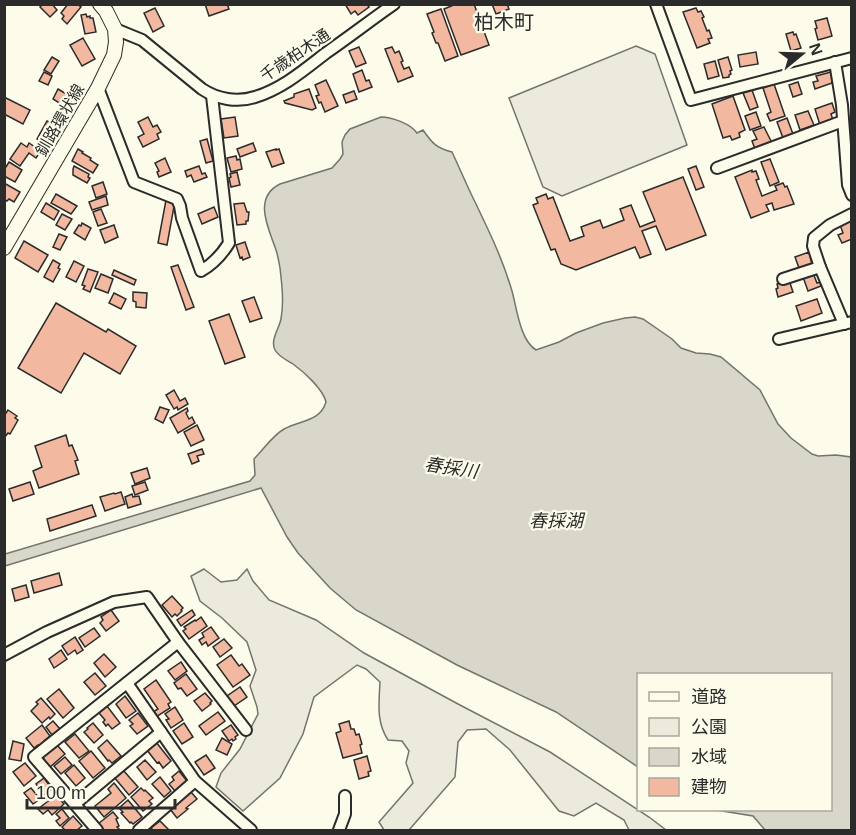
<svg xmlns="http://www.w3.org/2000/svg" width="856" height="835" font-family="Helvetica,'Noto Sans JP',sans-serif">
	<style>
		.green { fill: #ecebdb; stroke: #74746e; stroke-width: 1.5 }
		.water { fill: #d8d7c9; stroke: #74746e; stroke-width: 1.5 }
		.building { fill: #f2b8a0; stroke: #2b2b2b; stroke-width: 1.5 }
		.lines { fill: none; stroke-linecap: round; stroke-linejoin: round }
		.minor-casing { stroke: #2b2b2b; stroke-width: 14 }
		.major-casing { stroke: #2b2b2b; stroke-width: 16 }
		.minor { stroke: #fdfbea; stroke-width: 10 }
		.major { stroke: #fdfbea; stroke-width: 14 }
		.labels { text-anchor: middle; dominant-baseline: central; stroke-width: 4.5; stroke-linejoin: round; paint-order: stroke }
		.street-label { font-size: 16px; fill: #2b2b2b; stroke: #fdfbea }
		.water-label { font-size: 18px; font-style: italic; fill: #2b2b2b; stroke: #fdfbea }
		.quarter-label { font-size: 20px; fill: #2b2b2b; stroke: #fdfbea }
	</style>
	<rect width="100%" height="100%" fill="#fdfbea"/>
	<g class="green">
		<path d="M636 46 655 54 687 145 562 196 543 187 509 98Z"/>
		<path d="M204 569 221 582 237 580 247 569 253 581 269 600 316 620 364 653 458 704 550 752 649 817 666 830H629L624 820 596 803 574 816 559 811 510 750 486 729 467 730 458 742 455 777 409 830H384L379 822 413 783 406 763 409 751 402 741 388 740C376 722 379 703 380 682L366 669 357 665 314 697 303 734 280 778 243 811 216 787 221 773 240 749 258 714 257 707 250 686 256 670 247 642 222 618 200 601 191 576Z"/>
	</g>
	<path class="water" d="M381 117C392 117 411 124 417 133L423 130C432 143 436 148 452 152 460 169 467 186 475 202 489 231 503 260 512 291 517 309 520 340 536 350L559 342 576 333 603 323 625 318 635 317 643 319 672 339 681 348 696 353 710 354 721 357 760 390 778 424 791 438 812 454 818 456 836 455 851 457V830H765L753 816 716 810H830V674H638V767L556 712 457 665 356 610 330 588 298 553 287 537 261 488 5 566V554L250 481 255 475 254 459C264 449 272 436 284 429 300 420 320 422 326 402 323 389 304 372 293 364 287 360 279 357 275 350 270 340 279 329 281 319 284 303 282 285 280 268 279 262 278 256 276 250 269 229 252 198 280 184L332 168 340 159 343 154 342 142 345 135 350 129Z"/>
	<g class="building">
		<path d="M43 4H52L57 10 50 17 40 7Z"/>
		<path d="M68 4H77L81 7 67 24 62 19 64 16 61 13Z"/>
		<path d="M205 4H227L229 9 209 16Z"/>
		<path d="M345 4H367L369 7 358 15 355 11 351 14Z"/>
		<path d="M456 4H474L489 45 461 55 444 9Z"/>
		<path d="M492 4H507L509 9 496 14Z"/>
		<path d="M155 8 164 26 153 32 144 13Z"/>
		<path d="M696 8 698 12 701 11 704 17 702 18 707 31 709 30 712 38 708 39 710 43 697 48 683 12Z"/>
		<path d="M441 9 458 56 445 61 438 43H436L432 33 434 32 427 14Z"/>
		<path d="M86 14 87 17 90 16V18H93L96 32 85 34 81 15Z"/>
		<path d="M827 18 832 36 818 40 815 29 817 28 815 21Z"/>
		<path d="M793 32 794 35 796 34 801 48 791 51 786 34Z"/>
		<path d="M83 38 95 59 82 66 70 45Z"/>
		<path d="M359 47 366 63 356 67 349 51Z"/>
		<path d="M392 47 395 53 399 51 403 61 401 62 404 69 409 67 413 76 398 82 385 49Z"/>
		<path d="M756 52 758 64 740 67 738 55Z"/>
		<path d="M52 57 59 61 51 74 44 70Z"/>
		<path d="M728 57 732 70 730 71 731 74 729 75V77L723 78 718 60Z"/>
		<path d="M715 61 719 76 708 79 704 64Z"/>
		<path d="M362 70 366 81 369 80 372 87 359 92 353 74Z"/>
		<path d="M44 72 52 76 48 85 39 81Z"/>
		<path d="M831 72 832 83 815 89 813 82 818 81 816 76Z"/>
		<path d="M326 80 338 106 325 112 321 102 319 103 316 96 319 95 315 85Z"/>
		<path d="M798 82 802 94 793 97 789 85Z"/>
		<path d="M774 84 785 116 770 121 767 114 771 112 763 88Z"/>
		<path d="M58 89 73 98 67 108 53 99Z"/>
		<path d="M309 89 316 108 312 110 285 103 284 101 294 97V94Z"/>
		<path d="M752 90 758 107 750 110 743 93Z"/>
		<path d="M354 91 357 99 346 103 343 95Z"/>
		<path d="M733 96 745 130 739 133 740 137 732 140 730 136 723 138 712 104Z"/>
		<path d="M4 97 30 110 23 124 4 114Z"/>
		<path d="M832 103 835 112 831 114 833 120 820 125 815 109Z"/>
		<path d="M808 111 814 125 800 130 795 115Z"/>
		<path d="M756 112 761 126 750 130 745 116Z"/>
		<path d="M148 117 153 127 157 125 161 132 157 134 159 139 143 147 138 137 144 134 138 122Z"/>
		<path d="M235 117 238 136 224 138 221 119Z"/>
		<path d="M787 118 793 134 783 138 777 122Z"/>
		<path d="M47 121 58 127 49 145 37 139Z"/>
		<path d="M764 127 772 143 755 149 752 141 757 139 753 131Z"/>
		<path d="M207 139 213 161 206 163 200 141Z"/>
		<path d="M21 143 27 147 29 143 41 151 36 158 29 153 20 166 10 159Z"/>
		<path d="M253 143 256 151 240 157 237 149Z"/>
		<path d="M78 149 83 152 82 153 91 158 90 160 98 165 93 173 72 161Z"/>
		<path d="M276 149V150L279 149 284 163 272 167 266 152Z"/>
		<path d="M236 156 237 160 240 159 242 169 231 172 227 158Z"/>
		<path d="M165 158 171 172 159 177 157 172 159 171 155 163Z"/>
		<path d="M770 159 779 182 770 186 761 162Z"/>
		<path d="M9 162 22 170 15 182 4 176V170Z"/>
		<path d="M74 166 89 174 88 177 90 178 87 183 73 175V169Z"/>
		<path d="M199 166 202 174 205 173 207 177 194 182 191 175 187 177 185 171Z"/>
		<path d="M696 166 704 187 696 190 688 169Z"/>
		<path d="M752 170V172L756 171 759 179 756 180 762 196 777 190 775 186 783 183 785 187 787 186 794 204 774 210 772 203 766 205 769 211 751 218 735 177Z"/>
		<path d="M237 172 240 185 231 187 229 178 231 177 230 174Z"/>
		<path d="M683 177 706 235 666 250 656 226 642 231 651 254 640 258 635 247 576 270 561 264 555 249 551 250 533 205 538 203 536 198 546 194 548 199 553 197 570 241 584 236 581 227 600 220 603 228 624 220 620 209 631 205 640 227 655 221 643 192Z"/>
		<path d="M103 182 107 194 96 198 92 186Z"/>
		<path d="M4 183 20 192 14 202 9 199 7 201 4 199Z"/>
		<path d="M56 194 77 206 71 214 51 203Z"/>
		<path d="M106 196 108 205 92 210 89 202Z"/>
		<path d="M166 200 175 201 167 245 158 243Z"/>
		<path d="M46 203 59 211 54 220 41 212Z"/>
		<path d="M244 203 247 212H249L248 221H246V224L237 225 234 204Z"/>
		<path d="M214 207 218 217 202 224 198 214Z"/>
		<path d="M101 209 107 223 98 226 93 212Z"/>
		<path d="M62 214 72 219 65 230 56 225Z"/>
		<path d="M851 221 852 239 842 243 838 235 843 233 840 225Z"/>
		<path d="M82 223 91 228 85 240 74 233 79 225 81 226Z"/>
		<path d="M114 225 118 237 105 243 100 230Z"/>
		<path d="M59 234 67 237 60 250 53 247Z"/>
		<path d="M24 241 48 255 38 272 15 258Z"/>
		<path d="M245 242 250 257 243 260 242 257 240 258 236 245Z"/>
		<path d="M809 252 812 264 799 268 795 257Z"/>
		<path d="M53 260 60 264 58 268 60 269 53 282 44 277Z"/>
		<path d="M74 261 84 266 76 282 66 277Z"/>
		<path d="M178 265 194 307 186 310 171 267Z"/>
		<path d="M88 269 98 272 90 292 83 289 85 286 82 285Z"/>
		<path d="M114 270 136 280 134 285 112 275Z"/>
		<path d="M813 273 817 283 820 282 821 286 808 291 803 277Z"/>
		<path d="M101 274 113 279 108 293 95 288Z"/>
		<path d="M789 280 793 292 778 297 776 289 778 288 777 284Z"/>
		<path d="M133 292 147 293 146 308 136 307V302L133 301Z"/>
		<path d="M114 293 126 299 121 309 109 303Z"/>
		<path d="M254 297 262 318 250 322 242 301Z"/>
		<path d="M817 299 822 313 801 321 796 306Z"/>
		<path d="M56 303 106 332 108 329 136 346 120 374 84 353 61 393 18 368Z"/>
		<path d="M229 314 245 357 225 364 209 321Z"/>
		<path d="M174 390 180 401 185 398 188 404 178 410 177 407 174 409 166 395Z"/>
		<path d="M160 407 169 410 163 423 155 419Z"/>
		<path d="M187 408 188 411 186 413 189 419 192 417 195 423 178 433 170 418Z"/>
		<path d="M8 410 17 416 15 418 18 420 10 434 8 433 4 438V412L6 413Z"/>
		<path d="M197 425 204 440 191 446 184 432Z"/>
		<path d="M66 435 69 446 72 445 78 460 75 461 79 474 39 488 33 471 42 467 35 446Z"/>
		<path d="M202 449 204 454 197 456 199 461 192 464 188 454Z"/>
		<path d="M147 468 150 478 135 484 131 473Z"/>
		<path d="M30 482 34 494 13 501 9 489Z"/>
		<path d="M145 482 148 490 135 495 132 486Z"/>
		<path d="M121 492 125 504 105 511 100 497 114 493 115 494Z"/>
		<path d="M132 494 133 497 139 496 141 504 128 508 125 497Z"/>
		<path d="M92 505 96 516 50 531 47 519Z"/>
		<path d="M59 573 62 585 34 593 31 581Z"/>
		<path d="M26 585 29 597 15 601 12 589Z"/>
		<path d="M172 596 183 608 181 610 182 611 177 616 175 614 172 617 162 605Z"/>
		<path d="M111 610 119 621 106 631 100 623 103 620 101 617Z"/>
		<path d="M192 610 195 615 181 626 177 620Z"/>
		<path d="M201 617 207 626 189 639 183 631 186 629 184 627 195 620 196 621Z"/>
		<path d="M211 627 219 638 208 646 206 642 202 645 199 640 204 637 202 633Z"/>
		<path d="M94 628 100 636 85 647 79 638Z"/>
		<path d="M75 637 83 650 77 654 75 650 68 655 62 646Z"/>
		<path d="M224 639 232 648 220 657 213 647Z"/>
		<path d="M61 650 67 659 54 668 49 659Z"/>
		<path d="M104 654 116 667 105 677 94 663Z"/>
		<path d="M231 655 239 666 242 664 250 675 233 687 217 665Z"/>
		<path d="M181 662 187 671 175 680 168 671Z"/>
		<path d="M95 673 106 686 95 695 84 682Z"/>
		<path d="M186 674 197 689 187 696 181 688 178 689 174 683Z"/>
		<path d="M156 680 171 702 168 704 170 708 156 717 153 712 158 709 144 689Z"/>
		<path d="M240 687 247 697 234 706 227 696Z"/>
		<path d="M59 689 74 708 63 718 47 699Z"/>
		<path d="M205 693 212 701 210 703 211 704 202 711 194 701Z"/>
		<path d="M125 696 136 711 126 718 116 704Z"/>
		<path d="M41 698 55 714 50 719 49 717 42 723 31 711 38 704 36 702Z"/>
		<path d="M107 706 120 723 112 729 108 724 106 726 103 722 105 720 99 713Z"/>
		<path d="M175 707 183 720 171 728 166 720 169 719 165 714Z"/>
		<path d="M218 712 225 721 206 735 199 726Z"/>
		<path d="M138 713 148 726 137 734 130 726 133 724 129 720Z"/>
		<path d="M53 721 60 729 52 735 46 727Z"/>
		<path d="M349 721 351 729H354L356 735 359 734 362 744 360 745 362 753 343 758 336 733 341 731 339 724Z"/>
		<path d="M93 723 103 735 94 743 84 732 88 729 87 728Z"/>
		<path d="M184 723 193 737 182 744 173 731Z"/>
		<path d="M42 725 50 736 44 741 45 743 40 747 38 745 34 748 26 738Z"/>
		<path d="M231 725 238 735 235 737 236 739 233 741 232 739 229 741 222 731Z"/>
		<path d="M75 734 89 751 79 758 65 742Z"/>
		<path d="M222 738 232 744 227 755 216 750Z"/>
		<path d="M107 740 121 756 112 763 109 760 108 761 98 748Z"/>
		<path d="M13 741 24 744 21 761 9 759Z"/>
		<path d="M156 742 171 761 163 768 159 762 157 763 147 750Z"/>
		<path d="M57 745 65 754 49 768 43 757Z"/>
		<path d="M91 751 105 768 93 778 79 761Z"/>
		<path d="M206 755 215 768 204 775 195 762Z"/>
		<path d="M367 756 371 771 368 772 369 776 359 779 354 760Z"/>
		<path d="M65 757 72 765 61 774 54 766Z"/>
		<path d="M145 760 156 772 147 780 137 767Z"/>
		<path d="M25 763 36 776 24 786 13 772Z"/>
		<path d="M74 765 85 778 76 786 65 773Z"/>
		<path d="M123 770 138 787 129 795 114 777Z"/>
		<path d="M179 771 187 781 175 791 169 784 174 780 172 777Z"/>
		<path d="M160 777 171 791 164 797 152 784Z"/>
		<path d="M44 778 52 789 44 795 36 784Z"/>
		<path d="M114 783 126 798 104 817 95 806 111 793 108 789Z"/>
		<path d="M31 788 40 799 33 804 24 793Z"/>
		<path d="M141 788 144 791 145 790 153 798 149 801 152 804 143 811 131 797Z"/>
		<path d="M191 792 197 799 186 808 188 809 177 818 170 809Z"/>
		<path d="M56 795 64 804 52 815 48 810 43 814 38 809Z"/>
		<path d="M128 800 142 817 133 824 131 822 130 823 121 813 123 812 119 808Z"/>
		<path d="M62 809 69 818 60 826 56 821 60 818 56 814Z"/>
		<path d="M113 812 118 818 116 819 119 826 117 827 120 830H104L98 824Z"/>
		<path d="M73 816 82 826 77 830H65L62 827Z"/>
		<path d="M160 821 169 830H153L151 828Z"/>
	</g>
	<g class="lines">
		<defs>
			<g id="minor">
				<path d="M656 4 691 100 852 58"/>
				<path d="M115 29 142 40 202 89C217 99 237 103 255 97 282 89 304 70 326 53 349 37 371 20 394 4"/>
				<path d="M835 62 842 105 848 185 852 195"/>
				<path d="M98 88 134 182 177 199 180 206 182 218 201 271C213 264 221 256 229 243L212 96"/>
				<path d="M717 168 843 121"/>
				<path d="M820 267 813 246 814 238 830 225 852 214"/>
				<path d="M783 279 820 267 844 324"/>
				<path d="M779 339 852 322"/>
				<path d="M178 642 246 730"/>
				<path d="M4 655 47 632 114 602 147 597 178 642 34 757 97 830"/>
				<path d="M127 683 195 781 251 830"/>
				<path d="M75 804 161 732"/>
				<path d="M139 830 195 781"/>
				<path d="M339 830 345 814V796"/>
			</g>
			<path id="major" d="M4 248 98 88 114 55 116 42 115 29 106 11 100 4"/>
		</defs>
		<use href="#minor" class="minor-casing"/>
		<use href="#major" class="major-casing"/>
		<use href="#minor" class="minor"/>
		<use href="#major" class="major"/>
	</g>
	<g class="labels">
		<g class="street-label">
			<text transform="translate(295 55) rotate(-34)">千歳柏木通</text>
			<text transform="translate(60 120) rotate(-60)">釧路環状線</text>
		</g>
		<g class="water-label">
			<text transform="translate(451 468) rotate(9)">春採川</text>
			<text x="556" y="521">春採湖</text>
		</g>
		<g class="quarter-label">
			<text x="504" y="22">柏木町</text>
		</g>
	</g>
	<rect width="856" height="835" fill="none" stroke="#2b2b2b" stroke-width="12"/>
	<rect x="637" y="673" width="195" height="138" fill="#fdfbea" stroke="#a9a89e" stroke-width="1.5"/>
	<rect x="649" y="692" width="30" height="9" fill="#fdfbea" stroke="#a9a89e" stroke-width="1.5"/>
	<text x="691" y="703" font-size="18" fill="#2b2b2b">道路</text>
	<rect x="649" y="718" width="30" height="18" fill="#ecebdb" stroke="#a9a89e" stroke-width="1.5"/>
	<text x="691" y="733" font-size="18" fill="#2b2b2b">公園</text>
	<rect x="649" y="748" width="30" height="18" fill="#d8d7c9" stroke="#a9a89e" stroke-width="1.5"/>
	<text x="691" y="763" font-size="18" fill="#2b2b2b">水域</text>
	<rect x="649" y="778" width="30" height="18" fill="#f2b8a0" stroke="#a9a89e" stroke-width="1.5"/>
	<text x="691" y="793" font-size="18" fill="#2b2b2b">建物</text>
	<g transform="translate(802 54) rotate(71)" stroke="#fdfbea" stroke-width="4.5" paint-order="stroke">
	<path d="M0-4.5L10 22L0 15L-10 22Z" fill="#2b2b2b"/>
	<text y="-9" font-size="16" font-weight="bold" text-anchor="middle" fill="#2b2b2b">N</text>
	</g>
	<path d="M27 799v9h148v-9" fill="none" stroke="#2b2b2b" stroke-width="3"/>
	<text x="36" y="799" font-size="18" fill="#2b2b2b" stroke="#fdfbea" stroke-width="4.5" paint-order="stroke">100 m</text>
</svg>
